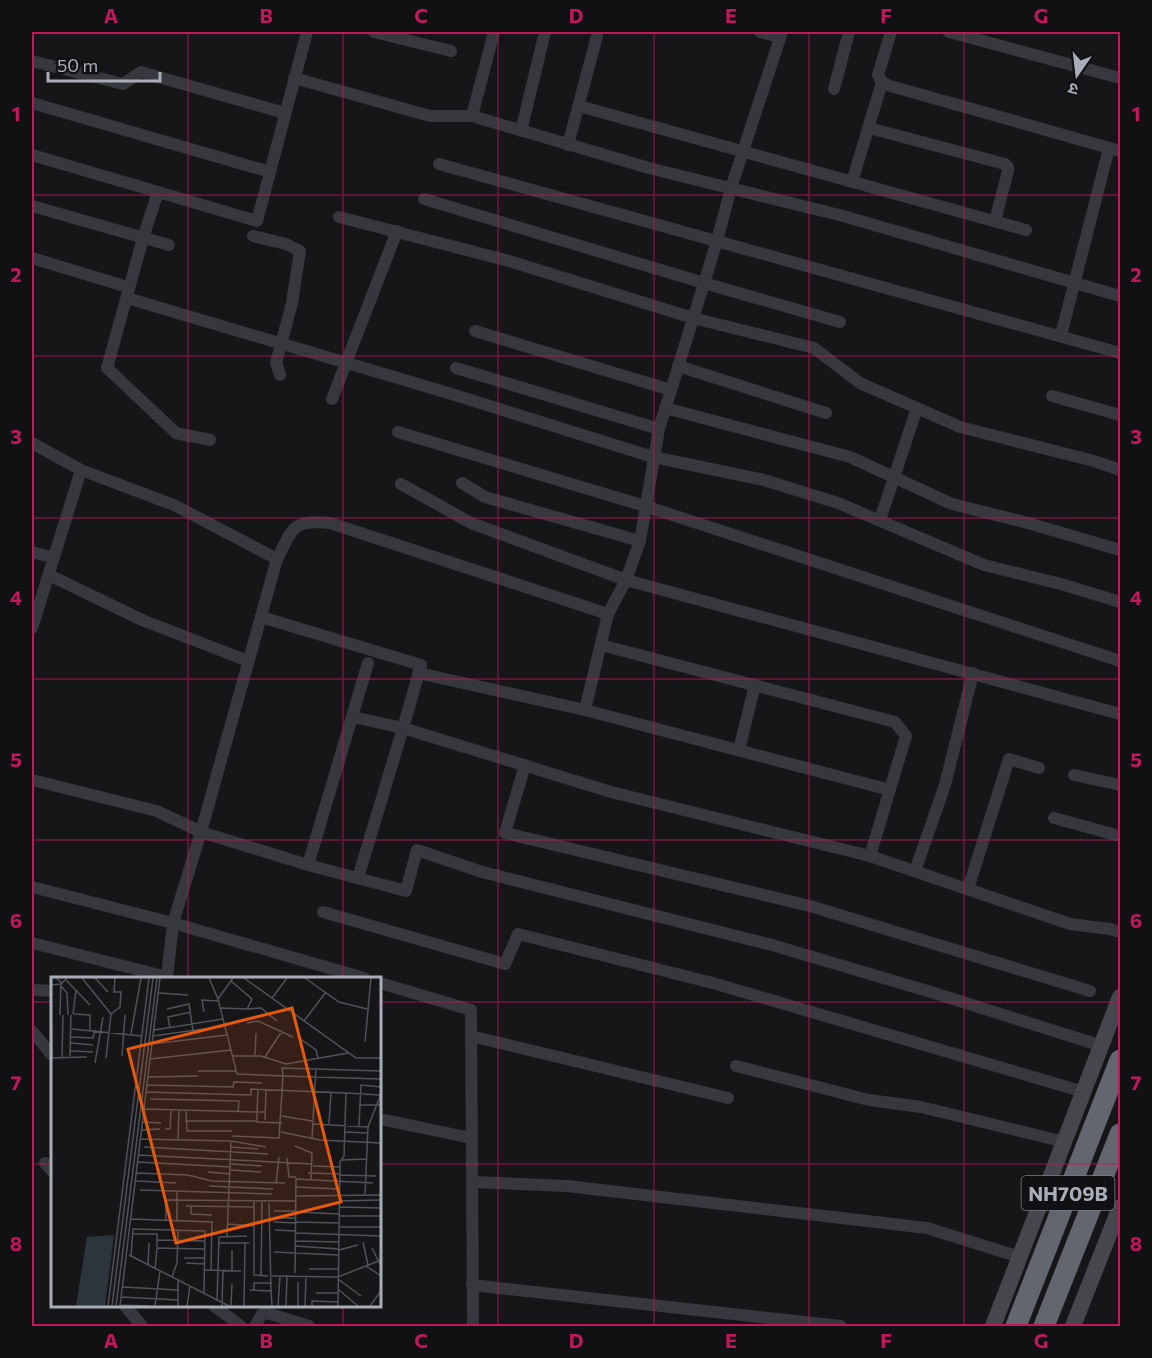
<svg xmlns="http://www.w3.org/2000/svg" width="1152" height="1358" font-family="Commissioner,'Noto Sans Devanagari',sans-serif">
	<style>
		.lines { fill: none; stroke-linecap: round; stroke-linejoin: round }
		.street { stroke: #37383d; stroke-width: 12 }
		.secondary { stroke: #45474d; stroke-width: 16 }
		.highway { stroke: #63666e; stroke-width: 21 }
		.grid { fill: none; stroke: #c2185b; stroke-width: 1.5; stroke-opacity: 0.55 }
		.labels { text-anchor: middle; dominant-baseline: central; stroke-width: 6; stroke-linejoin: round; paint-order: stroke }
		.shield { fill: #111113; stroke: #7b7e86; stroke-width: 1.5 }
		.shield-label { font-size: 20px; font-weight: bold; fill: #a8adb8 }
		.inset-road { fill: none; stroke: #505258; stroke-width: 1.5 }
		.view { fill: #e8590c; fill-opacity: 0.15; stroke: #e8590c; stroke-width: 3 }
		.inset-edge { fill: none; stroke: #a8adb8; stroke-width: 3 }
		.neatline { fill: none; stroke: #c2185b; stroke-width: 2 }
		.grid-label { font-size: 20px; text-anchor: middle; font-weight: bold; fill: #c2185b }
	</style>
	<rect width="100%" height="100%" fill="#161618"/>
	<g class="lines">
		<g class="street">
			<path d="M374 32 451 51"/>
			<path d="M760 32 780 37"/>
			<path d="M891 32 878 75 882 82 887 85 1120 151"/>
			<path d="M949 32 1120 78"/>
			<path d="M32 61 123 84 141 72 285 113"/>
			<path d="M294 78 430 116H472L649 168 843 216 1120 296"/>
			<path d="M834 89 849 32"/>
			<path d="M32 103 270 172"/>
			<path d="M579 106 1026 230"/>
			<path d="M472 116 494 32"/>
			<path d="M869 128 1005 164 1008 167V171L995 221"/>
			<path d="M521 131 545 32"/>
			<path d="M568 145 598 32"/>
			<path d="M32 155 257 221 307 32"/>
			<path d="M439 164 1120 353"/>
			<path d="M852 182 882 82"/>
			<path d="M158 192 143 238 107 368 176 433 210 440"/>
			<path d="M424 199 704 283 840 322"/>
			<path d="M32 206 169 245"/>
			<path d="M339 217 509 261 693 318 814 348 860 383 960 427 1094 461 1120 470"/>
			<path d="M253 236 286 244 300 251 292 303 276 363 280 375"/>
			<path d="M32 258 121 285"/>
			<path d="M127 298 445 392 653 457 764 480 838 503 984 565 1061 584 1120 602"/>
			<path d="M475 331 671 390"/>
			<path d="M1061 335 1109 148"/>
			<path d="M678 366 826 413"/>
			<path d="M456 368 659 429"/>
			<path d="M1052 396 1120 415"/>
			<path d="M332 399 397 231"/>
			<path d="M665 408 850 457 952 504 1028 523 1120 550"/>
			<path d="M398 432 645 506 1120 661"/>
			<path d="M32 443 81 470 174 505 277 559"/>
			<path d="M462 483 485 497 640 541"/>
			<path d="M401 484 471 523 626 580 1120 714"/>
			<path d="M880 520 917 408"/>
			<path d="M32 552 54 558"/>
			<path d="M49 575 142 620 248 661"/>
			<path d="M261 617 421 665 403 728 611 792 870 856 1070 924 1110 929 1120 932"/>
			<path d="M32 628 81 470"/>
			<path d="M601 645 895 722 906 736 870 856"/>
			<path d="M418 673 585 710 890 790"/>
			<path d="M585 710 608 614 626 580 640 541 659 429 717 241 731 188 782 32"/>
			<path d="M353 717 403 728 358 878"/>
			<path d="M739 750 755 685"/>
			<path d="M525 765 505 833 810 906 1090 991"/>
			<path d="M1074 775 1120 785"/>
			<path d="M32 780 157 811 201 832 308 865 406 891 417 850 482 872 772 945 931 992 1102 1046"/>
			<path d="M1054 818 1120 836"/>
			<path d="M308 865 368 663"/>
			<path d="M915 871 945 785 973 673"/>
			<path d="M32 887 173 923 167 977 32 943"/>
			<path d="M968 889 1009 759 1039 768"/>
			<path d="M323 912 505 964 518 934 713 983 1084 1092"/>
			<path d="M364 978 173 923 201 832 277 559C293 528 292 519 330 523L608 614"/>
			<path d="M380 983 471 1010 473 1326"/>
			<path d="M32 990 52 991"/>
			<path d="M32 1031 52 1055"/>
			<path d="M471 1036 728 1098"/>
			<path d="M736 1066 869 1100 921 1107 1065 1142"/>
			<path d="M380 1119 471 1138"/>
			<path d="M45 1163 52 1171"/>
			<path d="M472 1182 567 1186 927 1228 1020 1257"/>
			<path d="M472 1285 841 1326"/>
			<path d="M125 1306 142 1326"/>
			<path d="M214 1306 241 1326"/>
			<path d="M255 1326 262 1314 267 1313 309 1326"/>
		</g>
		<g class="secondary">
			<path d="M993 1326 1120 997"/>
			<path d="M1073 1326 1120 1207"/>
		</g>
		<g class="highway">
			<path d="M1016 1326 1120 1060"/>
			<path d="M1044 1326 1120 1134"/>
		</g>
	</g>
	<path class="grid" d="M188 32V978M343 32V978M498 32V1326M654 32V1326M809 32V1326M964 32V1326M32 195H1120M32 356H1120M32 518H1120M32 679H1120M32 840H1120M32 1002H52M380 1002H1120M32 1164H52M380 1164H1120M188 1306V1326M343 1306V1326"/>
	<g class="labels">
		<rect class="shield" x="1021.5" y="1176" width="93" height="34" rx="4.5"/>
		<g class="shield-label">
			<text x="1068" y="1193">NH709B</text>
		</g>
	</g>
	<g transform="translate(51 977)">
		<rect width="330" height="330" fill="#161618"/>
		<path d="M63 258 54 329H25L36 260Z" fill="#2c353c"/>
		<path class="inset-road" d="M5 1 10 5 9 38M31 1 60 37 55 81M44 1 57 15M158 1 167 22 186 97 232 99 228 161 181 159M193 1 305 81H330M254 1 288 25 316 32M14 2 39 28M0 8 10 7 16 1M10 9 16 16 17 38M108 16 137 18M0 18 1 81M221 21 236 1M167 22 182 1M170 31 196 32 201 22 180 4M116 32 138 27 141 47 172 42M196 32 210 31 226 44M153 35 151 23 167 24M22 37 25 13M23 37 39 38V53M60 37 69 30 70 15H63L64 1M253 44 275 15M196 46 207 44 242 60M119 51 117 40 140 35M21 52 91 59M103 53 141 47 142 55M80 57 90 1M102 59 174 49M20 60 42 61 44 53M248 61 265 73 267 81M314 65 320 1M20 66 42 68M101 67 176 58M20 74 42 75M204 78 205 56M19 79 20 38M71 79 74 38M182 79H210L235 87 297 76M11 80 12 38M214 80 231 54M0 81 36 80M99 82 180 73M44 86 52 40M147 94H186M330 94 231 91 232 99 330 102M97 100 147 99M96 108 182 110 183 105 211 106M207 112 206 135H214M95 115 200 118V112L295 116 293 179 289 185 287 329M295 116 329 118M99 122 188 124 187 134M308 128H330M93 132 206 135V145L231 146M135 134 136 154H181M231 139 261 144M214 143 215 112M134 144H206M91 145 110 146M262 147 317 150M278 147 280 115M308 149 310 108 330 110M114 152H119L120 132M90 153 109 152M230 155 269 163 330 166M294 155 317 156M261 161 265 92M89 162 180 164 215 170M127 163 128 133M244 169 261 176 260 203M93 170 217 177M179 170 207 172M87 178 261 187M236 181 238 200H245M290 183 315 182M86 185 180 190M180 187 211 189M262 189 289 190M180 193 210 195M157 195 179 197M85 196 137 198 161 204 234 206M257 196 289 197M289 198 325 199M85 204 125 206M225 206 228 180M158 209 222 212M245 210 288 212M89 213 221 217M314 218 317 150 330 117M245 219 330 218M288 224 330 223M203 225V298L217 299M218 226 220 314M135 229 203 230M140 229V237L161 238M288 230 330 231M223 234H245M245 235 288 237M288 239H330M223 241H245M80 242 161 245 160 293M115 243V223L245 224M126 243V215M223 245 245 246M245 245 288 246M177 247 203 249M288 250H330M224 253 245 254M245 256 330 259M82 257H106V270M176 259 180 165M106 263 154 264M244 264 288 265M312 265 317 288M167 266H198M244 269 288 272M321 271 330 289M288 273 307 268M223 275 287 278M78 278 178 329M80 279 82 252 154 254 153 317M133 281H154M135 286 154 287M97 288 98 266M315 289 330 299M104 292 106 271 154 272M258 292H287M154 293 190 294M181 294V273M244 296 245 202 322 206M210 299 211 225M221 299 287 300 330 283M121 300 126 286 127 254M287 302 310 319M72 310 127 313M199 313 220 314 221 329M203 313V306H221M288 313 307 329M265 316H287M70 320 127 323M166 324 168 260 196 259M69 328 98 329M57 329 98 1M61 329 102 1M65 329 106 1M69 329 109 1M104 329 109 294M127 329V304M136 329 139 309M171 329 172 294M180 329 181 307M193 329 194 266M227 329 229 299M235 329 236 298M247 329V305M254 329 255 299M261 329V324L287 325M319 329 330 314"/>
		<path class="view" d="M241 31 290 225 125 266 77 72Z"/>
		<rect width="330" height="330" class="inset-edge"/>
	</g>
	<rect width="1152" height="1358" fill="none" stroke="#111113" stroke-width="66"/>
	<g transform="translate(1077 75) rotate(194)" stroke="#111113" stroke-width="4.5" paint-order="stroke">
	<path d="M0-4.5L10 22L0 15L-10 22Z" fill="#a8adb8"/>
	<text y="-9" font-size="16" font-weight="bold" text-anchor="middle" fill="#a8adb8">उ</text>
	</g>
	<path d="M48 72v9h112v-9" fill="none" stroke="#a8adb8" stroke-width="3"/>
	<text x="57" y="72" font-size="18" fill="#a8adb8" stroke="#111113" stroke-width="4.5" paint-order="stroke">50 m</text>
	<rect x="33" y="33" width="1086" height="1292" class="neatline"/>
	<g class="grid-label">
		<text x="111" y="23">A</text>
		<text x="266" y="23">B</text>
		<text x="421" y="23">C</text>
		<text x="576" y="23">D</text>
		<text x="731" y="23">E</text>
		<text x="886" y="23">F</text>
		<text x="1041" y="23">G</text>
		<text x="16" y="121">1</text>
		<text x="1136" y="121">1</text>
		<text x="16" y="282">2</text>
		<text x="1136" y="282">2</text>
		<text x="16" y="444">3</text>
		<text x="1136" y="444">3</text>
		<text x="16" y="605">4</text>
		<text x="1136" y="605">4</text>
		<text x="16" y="767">5</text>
		<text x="1136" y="767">5</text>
		<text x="16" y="928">6</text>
		<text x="1136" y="928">6</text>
		<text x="16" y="1090">7</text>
		<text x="1136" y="1090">7</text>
		<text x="16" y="1251">8</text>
		<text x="1136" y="1251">8</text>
		<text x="111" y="1348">A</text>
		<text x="266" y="1348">B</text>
		<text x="421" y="1348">C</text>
		<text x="576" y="1348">D</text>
		<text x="731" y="1348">E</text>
		<text x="886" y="1348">F</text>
		<text x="1041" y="1348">G</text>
	</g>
</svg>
